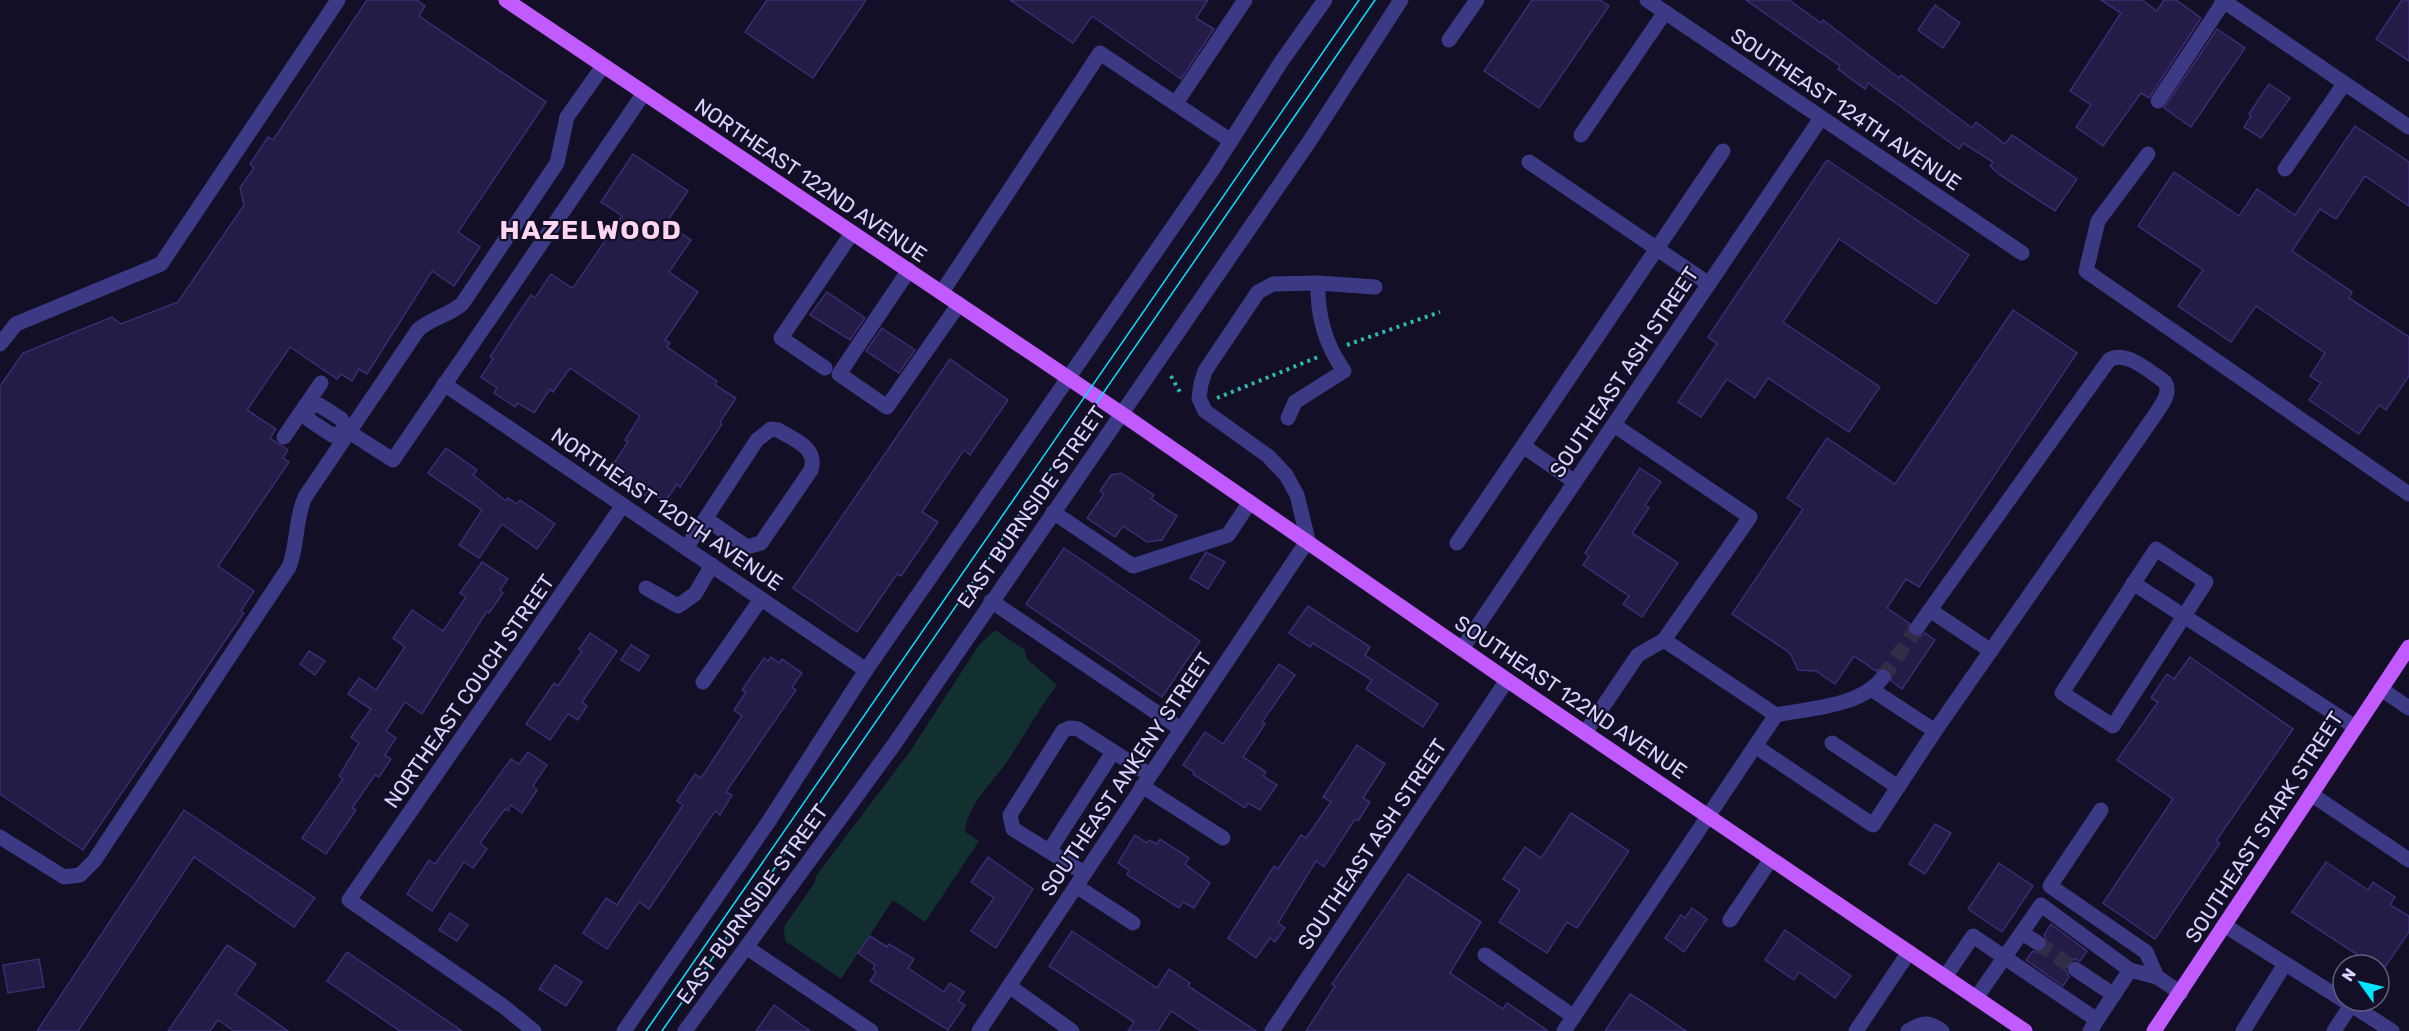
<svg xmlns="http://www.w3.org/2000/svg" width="2409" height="1031" font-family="Rubik,sans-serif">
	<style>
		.green { fill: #12302f }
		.building { fill: #241b47; stroke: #3b2d73; stroke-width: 1.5 }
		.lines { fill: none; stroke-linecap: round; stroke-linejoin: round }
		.minor-tunnel { stroke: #312d47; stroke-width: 15; stroke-dasharray: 15 8; stroke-linecap: butt }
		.path { stroke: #2fb8b0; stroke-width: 4; stroke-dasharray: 3 4.5; stroke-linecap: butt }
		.minor { stroke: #3d3a85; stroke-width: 15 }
		.major { stroke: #c25bff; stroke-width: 15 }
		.tram { stroke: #00e5ff; stroke-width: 1.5 }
		.labels { text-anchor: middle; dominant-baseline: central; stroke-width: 4.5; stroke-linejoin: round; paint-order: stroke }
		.street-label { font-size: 21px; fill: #d9d4ff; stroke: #130f26 }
		.district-label { font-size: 27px; font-weight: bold; letter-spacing: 1.5px; fill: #ffd6f0; stroke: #130f26 }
	</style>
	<rect width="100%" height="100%" fill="#130f26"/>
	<path class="green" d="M995 630 1025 650 1027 659 1057 685C1037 711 1023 739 1004 766 988 787 968 805 965 832L979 841 925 922 893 900 841 979 785 941 784 927 815 882 816 876 909 753 979 645Z"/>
	<g class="building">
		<path d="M367 0H417L425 6 419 16 546 102 458 232 480 247 454 286 432 271 367 374 359 369 352 381 341 374 337 379 290 347 247 410 276 429 270 438 288 450 283 458 289 462 218 566 254 591 241 611 244 613 83 850 0 794V386L23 353 112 317 121 324 178 302 244 205 240 188 254 168 250 164 268 137 273 140Z"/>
		<path d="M767 0H866L813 78 745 32Z"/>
		<path d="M1010 0H1208L1196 18 1214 29 1181 79 1092 16 1073 43Z"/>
		<path d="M1532 0H1600L1609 6 1539 108 1484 71Z"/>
		<path d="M1746 0H1789L1821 23 1823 20 1899 78 1901 75 1972 128 1976 122 2005 144 2012 135 2077 179 2055 211 2000 175 1990 166 1993 162 1963 143 1959 149 1868 83 1865 89 1838 69 1840 66Z"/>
		<path d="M2101 0H2142L2157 11 2164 0H2176L2201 18 2149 98 2141 93 2103 146 2076 127 2091 105 2070 91 2121 13Z"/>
		<path d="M2402 0H2409V61L2376 39Z"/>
		<path d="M1935 5 1960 23 1943 48 1918 30Z"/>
		<path d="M2217 29 2245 48 2191 127 2164 108Z"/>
		<path d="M2269 84 2290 98 2261 138 2244 127 2251 116 2249 114Z"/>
		<path d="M2355 126 2409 162V206L2365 176 2336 219 2320 209 2292 251 2352 292 2349 298 2409 337V376L2386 410 2379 405 2359 434 2309 400 2321 383 2310 376 2325 353 2256 306 2231 342 2178 306 2203 270 2138 226 2174 172 2239 216 2257 189 2295 215Z"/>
		<path d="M633 154 688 191 666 223 691 240 669 272 698 292 665 340 670 343 667 347 717 381 715 385 736 398 720 422 722 424 680 487 677 484 665 502 649 491 646 496 625 481 628 477 612 466 628 442 625 440 640 416 570 368 553 392 550 389 534 413 518 403 515 407 494 393 497 388 481 377 493 359 490 357 514 320 531 295 535 298 551 274 572 288 575 285 622 216 601 202Z"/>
		<path d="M1827 160 1969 255 1936 304 1839 239 1783 322 1880 387 1849 432 1768 378 1755 398 1727 379 1701 417 1678 402 1717 344 1708 337Z"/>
		<path d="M827 292 865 318 850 340 810 315Z"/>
		<path d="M2013 310 2077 353 1919 587 1906 579 1887 608 1909 623 1908 631 1912 636 1920 637 1925 633 1935 640 1902 689 1891 681 1892 675 1889 670 1881 668 1876 671 1854 656 1835 684 1816 671 1798 670 1790 653 1732 614 1803 509 1787 498 1827 438 1895 484Z"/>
		<path d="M882 328 915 350 899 373 866 351Z"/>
		<path d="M950 359 1008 400 970 455 964 450 922 512 938 522 901 576 897 574 857 632 793 588Z"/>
		<path d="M446 448 477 470 473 475 506 501 508 498 517 504 520 500 555 524 537 549 502 524 479 558 459 545 482 510 428 473Z"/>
		<path d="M1640 468 1661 482 1645 505 1649 508 1632 533 1678 563 1642 617 1623 604 1629 596 1583 565 1589 556 1585 553Z"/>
		<path d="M1121 473 1154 495 1151 499 1177 516 1162 540 1147 542 1123 526 1115 537 1087 518 1104 494 1100 491 1111 475Z"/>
		<path d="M1064 548 1200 641 1162 697 1026 604Z"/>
		<path d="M1206 552 1225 562 1208 589 1190 578Z"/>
		<path d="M482 562 508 579 500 590 503 593 489 613 487 611 422 714 405 702 386 731 396 738 385 755 391 759 379 777 375 775 352 808 356 810 326 854 302 838 343 779 339 776 359 743 351 737 371 709 348 694 359 678 376 690 405 647 393 638 412 610 443 631 466 597 460 593Z"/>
		<path d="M1308 606 1370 647 1365 655 1438 704 1423 727 1366 689 1372 680 1313 643 1310 647 1289 633Z"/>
		<path d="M590 633 617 651 582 702 587 706 578 720 568 714 550 740 526 724 554 683 558 686 582 651 579 649Z"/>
		<path d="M631 645 649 656 639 671 621 660Z"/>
		<path d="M309 651 325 661 315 675 300 664Z"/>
		<path d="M771 657 779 663 782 659 802 673 792 687 796 690 726 792 732 795 720 815 715 811 649 909 639 902 607 949 583 933 606 898 617 905 683 805 677 801 695 774 701 778 742 716 734 710 746 692 742 690 764 658 768 661Z"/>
		<path d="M2190 657 2293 729 2216 841 2220 843 2155 939 2103 903 2173 799 2117 760 2158 702 2151 698 2167 674 2174 679Z"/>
		<path d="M1279 664 1295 675 1262 722 1265 724 1243 757 1266 772 1263 776 1277 785 1260 810 1248 803 1245 808 1193 774 1194 772 1183 765 1205 732 1223 744Z"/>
		<path d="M1357 745 1385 764 1363 798 1370 802 1358 821 1355 819 1324 867 1316 861 1278 923 1285 928 1275 942 1270 938 1256 958 1228 938 1274 866 1278 869 1301 835 1306 838 1331 802 1323 797Z"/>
		<path d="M528 752 547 765 533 786 537 790 522 813 511 805 508 811 505 809 480 843 487 849 473 868 464 862 432 911 407 894 429 860 435 864 511 759 519 764Z"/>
		<path d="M184 810 315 898 294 927 194 857 78 1031H37Z"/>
		<path d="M1571 813 1629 851 1577 928 1567 922 1547 953 1499 922 1520 890 1503 879 1525 847 1541 858Z"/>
		<path d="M1935 824 1951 833 1925 874 1909 864Z"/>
		<path d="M1135 835 1147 843 1149 840 1157 844 1160 839 1189 858 1185 864 1210 883 1194 908 1183 902 1179 908 1127 875 1129 870 1118 863Z"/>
		<path d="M988 857 1033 889 996 948 971 931 994 898 971 882Z"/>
		<path d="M2326 862 2368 890 2373 882 2395 897 2390 905 2409 916V932L2382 971 2379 965H2373L2292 912Z"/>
		<path d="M1999 863 2033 886 2002 932 1968 909Z"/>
		<path d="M1408 874 1481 922 1450 973 1503 1009 1507 1003 1548 1031H1306L1335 986 1332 984Z"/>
		<path d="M1692 908 1707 919 1684 952 1665 938 1681 915 1685 918Z"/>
		<path d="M450 913 468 925 457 941 439 930Z"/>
		<path d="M2051 924 2087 951 2080 961 2075 959 2067 963 2065 969 2069 977 2063 986 2026 960 2033 951 2038 953 2046 949 2048 943 2044 935Z"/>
		<path d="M1785 930 1851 976 1835 998 1799 972 1794 980 1765 960Z"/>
		<path d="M1072 931 1157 988 1169 969 1190 983 1188 986 1256 1031H1201L1171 1011 1158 1031H1128L1134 1022 1049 966Z"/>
		<path d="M870 936 887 947 889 944 914 959 908 968 944 992 950 983 964 992 958 1001 965 1005 948 1030 870 981 876 972 873 969 875 965 858 953Z"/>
		<path d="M227 945 256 964 235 994 288 1031H234L218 1020 210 1031H168Z"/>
		<path d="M347 952 462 1031H400L327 981Z"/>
		<path d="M39 959 44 987 8 993 3 965Z"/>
		<path d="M555 965 582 982 566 1006 539 989Z"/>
		<path d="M1630 994 1643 1002 1686 1031H1605Z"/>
		<path d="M774 1005 810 1031H756Z"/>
	</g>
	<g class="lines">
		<g class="minor-tunnel">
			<path d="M1883 677 1917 628"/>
			<path d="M2038 943 2075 969"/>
		</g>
		<g class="path">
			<path d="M1347 345 1440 312"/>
			<path d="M1171 376 1181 394"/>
			<path d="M1217 398 1318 357"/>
		</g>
		<g class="minor">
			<path d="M1647 0 2022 253"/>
			<path d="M2222 0 2409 127"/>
			<path d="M1449 40 1477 0"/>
			<path d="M2158 101 2224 1"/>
			<path d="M1176 103 1245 0"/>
			<path d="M1581 135 1665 12"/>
			<path d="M2148 154 2098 221 2086 271 2409 494"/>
			<path d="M1529 162 1709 284"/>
			<path d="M2285 169 2344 84"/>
			<path d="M909 270 839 374 887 407 959 304"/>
			<path d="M942 292 1100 53 1231 141"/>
			<path d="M0 344 16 324 161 264 338 0"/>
			<path d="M825 368 781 338 852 233"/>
			<path d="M444 384 866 670"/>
			<path d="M1288 418 1295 402 1344 371C1325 344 1317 315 1318 283"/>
			<path d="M1614 425 1750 517 1664 640"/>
			<path d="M349 432 332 435 309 420 305 406 319 405 332 413 341 419 349 432 393 460 644 93"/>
			<path d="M284 437 321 383"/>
			<path d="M1523 446 1723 151"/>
			<path d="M1053 512 1133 566 1228 535 1250 502"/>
			<path d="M1457 543 1523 446 1575 482"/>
			<path d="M686 548 757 440 771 429 778 430C795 440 818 448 811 470L761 543 747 547 706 519"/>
			<path d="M2156 549 2206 582 2113 726 2062 693Z"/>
			<path d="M2133 583 2355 727"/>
			<path d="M646 588 678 606 695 594 712 565"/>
			<path d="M991 601 1181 729"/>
			<path d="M1930 610 1991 651"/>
			<path d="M1462 649 1821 118"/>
			<path d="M703 682 761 599"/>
			<path d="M1871 689 1935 731 2157 412C2163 402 2171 393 2165 382 2151 373 2126 349 2109 360L1917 628"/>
			<path d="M2381 689 2409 708"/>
			<path d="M1776 715C1810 708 1861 707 1883 677"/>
			<path d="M1832 743 1898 787"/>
			<path d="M1755 746 1873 825 1935 731"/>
			<path d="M1142 786 1223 838"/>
			<path d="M2311 794 2409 860"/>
			<path d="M2101 810 2050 886 2146 952 2157 977"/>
			<path d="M0 837 64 877 80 875 94 861 289 567C298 544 295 519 305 497L418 330C431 318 448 316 462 304L557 163 567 117 603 66"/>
			<path d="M1049 851 1113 752"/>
			<path d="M1084 873 1013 829 1010 815 1063 731 1070 728 1078 729 1150 775"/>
			<path d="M1076 886 1133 923"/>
			<path d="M1730 920 1771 859"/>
			<path d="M2224 925 2343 1000"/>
			<path d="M2022 933 2038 943"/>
			<path d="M746 947 871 1031"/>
			<path d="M1485 955 1574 1017"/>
			<path d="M2075 969 2114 995"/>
			<path d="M1945 977 1973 936 2097 1020 2090 1031"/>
			<path d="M1009 986 1072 1031"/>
			<path d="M1976 998 2041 905 2130 970 2157 977 2181 993"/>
			<path d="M2345 1001 2392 1031"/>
			<path d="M2097 1020 2130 970"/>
			<path d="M534 1031 503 1006 349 900 623 505"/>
			<path d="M624 1031 769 821 866 670 1213 169 1281 62 1325 0"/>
			<path d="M685 1031 893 746 1309 142 1401 0"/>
			<path d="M979 1031 1308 540 1297 495 1286 475 1268 456 1205 411 1199 398 1201 384 1205 371 1258 292 1273 284 1318 283 1375 287"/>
			<path d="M1272 1031 1507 680"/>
			<path d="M1564 1031 1776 715 1664 640 1638 655 1585 733"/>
			<path d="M1856 1031 1909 952"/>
			<path d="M1908 1031C1922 1022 1928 1021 1942 1031"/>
			<path d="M2243 1031 2285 964"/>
			<path d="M2334 1031 2351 1005"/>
		</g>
		<g class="major">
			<path d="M506 0 1122 414 1507 680 2025 1031"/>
			<path d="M2154 1031 2409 647"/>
		</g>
		<g class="tram">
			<path d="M646 1031 1359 0"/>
			<path d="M662 1031 1375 0"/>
		</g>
	</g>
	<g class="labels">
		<g class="street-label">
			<text transform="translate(1846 109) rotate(34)">SOUTHEAST 124TH AVENUE</text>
			<text transform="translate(811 180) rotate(34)">NORTHEAST 122ND AVENUE</text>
			<text transform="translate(1624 372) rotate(-56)">SOUTHEAST ASH STREET</text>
			<text transform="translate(1031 507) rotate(-55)">EAST BURNSIDE STREET</text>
			<text transform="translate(667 509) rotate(34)">NORTHEAST 120TH AVENUE</text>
			<text transform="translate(469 691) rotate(-55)">NORTHEAST COUCH STREET</text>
			<text transform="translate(1571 697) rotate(34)">SOUTHEAST 122ND AVENUE</text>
			<text transform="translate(1126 774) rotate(-56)">SOUTHEAST ANKENY STREET</text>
			<text transform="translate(2264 827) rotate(-57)">SOUTHEAST STARK STREET</text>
			<text transform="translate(1372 844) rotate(-56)">SOUTHEAST ASH STREET</text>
			<text transform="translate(752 904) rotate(-54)">EAST BURNSIDE STREET</text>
		</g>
		<g class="district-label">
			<text x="591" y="230">HAZELWOOD</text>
		</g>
	</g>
	<g transform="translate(2361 983) rotate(304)"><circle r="28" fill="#130f26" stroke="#625e7d" stroke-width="1.5"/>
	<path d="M0-4.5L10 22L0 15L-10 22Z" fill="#00e5ff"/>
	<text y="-9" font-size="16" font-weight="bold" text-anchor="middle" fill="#d9d4ff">N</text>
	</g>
</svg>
